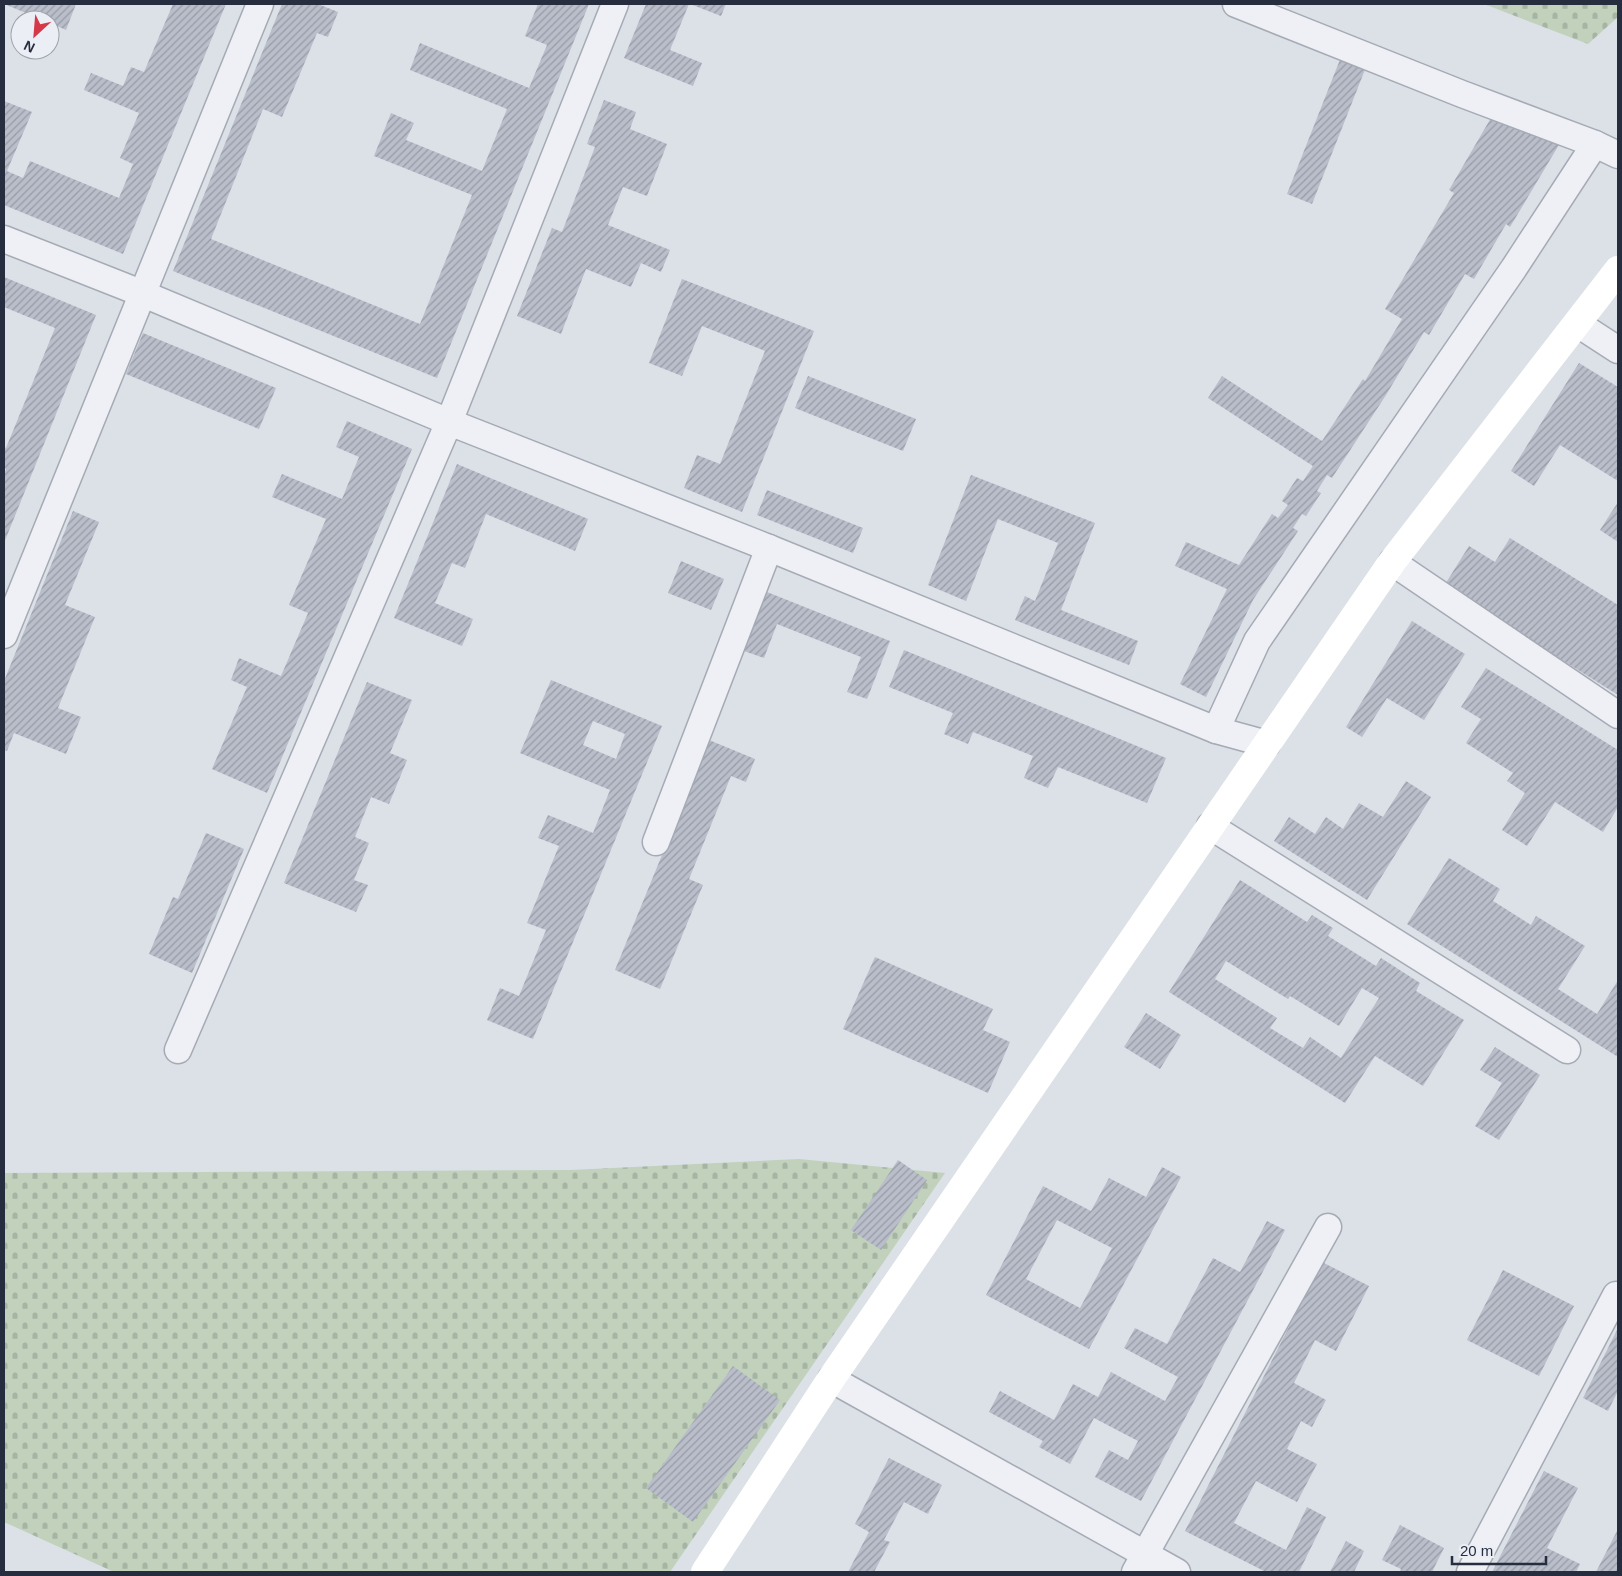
<svg xmlns="http://www.w3.org/2000/svg" width="1622" height="1576" font-family="Helvetica,sans-serif">
	<style>
		.cemetery { fill: url(#cemetery-stones) }
		.building { fill: url(#building-hatch); fill-rule: evenodd }
		.lines { fill: none; stroke-linecap: round; stroke-linejoin: round }
		.street-casing { stroke: #a5aab4; stroke-width: 29 }
		.street { stroke: #eef0f5; stroke-width: 26 }
		.secondary { stroke: #fff; stroke-width: 28 }
	</style>
	<defs>
		<pattern id="cemetery-stones" width="16" height="16" patternUnits="userSpaceOnUse" patternTransform="scale(1.25)"><rect width="16" height="16" fill="#c1d1bc"/><path d="M2 7V4a2 2 0 0 1 4 0v3zM10 15v-3a2 2 0 0 1 4 0v3z" fill="#a6b4a3"/></pattern>
		<pattern id="building-hatch" width="6" height="6" patternUnits="userSpaceOnUse" patternTransform="scale(1.25)"><rect width="6" height="6" fill="#b9beca"/><path d="M-1 1l2-2M0 6l6-6M5 7l2-2" fill="none" stroke="#969ba5"/></pattern>
	</defs>
	<rect width="100%" height="100%" fill="#dce0e7"/>
	<g class="cemetery">
		<path d="M1484 4H1618V17L1588 44Z"/>
		<path d="M799 1159 945 1173 670 1572H114L4 1522V1173L571 1170Z"/>
	</g>
	<g class="building">
		<path d="M4 4H76L66 30 50 23V20H43Z"/>
		<path d="M173 4H226L123 254 4 205V101L32 112 7 171 23 178 30 161 119 198 133 164 120 158 139 113 84 90 91 73 123 86 131 67 144 72Z"/>
		<path d="M282 4H318L338 12 328 37 317 33 282 117 263 109 211 239 420 324 472 195 374 156 391 113 414 123 406 140 482 171 507 109 410 70 420 43 529 88 547 45 525 36 538 4H589L437 378 173 271Z"/>
		<path d="M646 4H689L670 50 702 63 693 86 624 58Z"/>
		<path d="M690 4H726L721 16Z"/>
		<path d="M1343 52 1368 62 1312 204 1287 194Z"/>
		<path d="M604 100 636 112 630 129 667 144 647 196 623 187 608 225 670 250 661 272 641 263 631 287 586 269 561 334 517 316 552 228 562 232 595 147 587 144Z"/>
		<path d="M1495 111 1563 138 1510 227 1506 224 1474 279 1465 274 1429 335 1424 332 1386 395 1332 478 1327 475 1317 491 1321 493 1306 516 1302 514 1293 528 1298 531 1253 600 1206 697 1180 684 1227 589 1175 566 1186 542 1239 565 1272 514 1278 518 1288 505 1282 501 1297 478 1303 481 1313 466 1208 398 1222 376 1322 441 1363 379 1365 381 1402 319 1385 309 1454 193 1449 190Z"/>
		<path d="M4 277 96 315 4 543V475L6 469 4 468V447L6 448 55 328 4 307Z"/>
		<path d="M682 279 814 331 742 512 684 488 697 455 720 464 765 351 702 326 682 376 649 363Z"/>
		<path d="M143 333 276 388 259 429 126 374Z"/>
		<path d="M1579 363 1618 387V481L1560 445 1534 486 1511 471Z"/>
		<path d="M808 376 916 419 903 451 795 408Z"/>
		<path d="M347 421 412 449 267 793 212 769 247 687 231 680 239 658 281 676 308 613 289 605 326 519 272 497 282 474 342 499 359 457 336 447Z"/>
		<path d="M457 464 588 519 575 551 486 514 465 568 452 563 435 603 473 619 462 646 394 618Z"/>
		<path d="M971 475 1095 523 1061 610 1138 641 1129 665 1015 620 1025 596 1035 601 1058 543 998 519 966 601 928 585Z"/>
		<path d="M767 490 863 528 853 553 757 515Z"/>
		<path d="M1618 502V542L1600 530Z"/>
		<path d="M73 511 99 522 65 605 95 617 58 708 81 717 66 754 14 733 7 751 4 750V681Z"/>
		<path d="M1510 538 1618 605V695L1444 586 1469 546 1495 562Z"/>
		<path d="M681 561 724 579 711 610 668 593Z"/>
		<path d="M767 592 890 641 867 699 847 692 861 657 777 624 764 658 744 651Z"/>
		<path d="M1412 621 1465 654 1424 720 1387 698 1362 737 1346 727Z"/>
		<path d="M904 650 1166 758 1147 803 1058 767 1048 788 1024 778 1033 756 973 732 968 744 944 734 953 713 889 687Z"/>
		<path d="M1486 668 1618 750V807L1603 832 1555 802 1527 846 1502 830 1525 793 1507 781 1513 773 1466 743 1481 719 1461 707Z"/>
		<path d="M551 680 662 726 533 1039 487 1020 500 988 519 996 546 930 527 923 559 846 538 838 548 815 593 833 610 790 520 753ZM593 721 625 734 616 759 583 745Z"/>
		<path d="M367 682 412 700 390 753 407 760 389 804 371 797 355 837 369 843 354 880 368 885 356 912 284 883Z"/>
		<path d="M709 740 755 759 746 782 731 776 689 879 703 885 660 989 615 970Z"/>
		<path d="M1406 781 1431 797 1367 900 1274 841 1289 817 1315 834 1326 817 1343 829 1359 803 1383 817Z"/>
		<path d="M206 833 244 849 192 973 149 954 173 897 178 899Z"/>
		<path d="M1449 858 1500 889 1493 901 1531 925 1536 916 1585 946 1558 989 1597 1014 1618 980V1057L1407 924Z"/>
		<path d="M1240 880 1307 922 1312 915 1333 928 1328 936 1376 966 1381 958 1420 983 1416 991 1464 1020 1423 1086 1375 1056 1345 1103 1169 992ZM1226 961 1288 999 1290 996 1339 1026 1362 988 1379 998 1341 1058 1310 1037 1303 1048 1270 1028 1277 1018 1215 979Z"/>
		<path d="M875 957 993 1009 983 1030 1010 1042 988 1093 843 1029Z"/>
		<path d="M1146 1013 1181 1035 1160 1069 1124 1047Z"/>
		<path d="M1495 1047 1540 1075 1499 1140 1475 1126 1502 1083 1480 1070Z"/>
		<path d="M898 1160 927 1180 881 1250 851 1230Z"/>
		<path d="M1162 1167 1181 1177 1089 1349 986 1295 1043 1186 1091 1211 1109 1178 1146 1197ZM1057 1220 1112 1248 1080 1308 1026 1279Z"/>
		<path d="M1267 1221 1285 1230 1141 1501 1095 1477 1109 1450 1128 1460 1138 1441 1094 1418 1070 1464 1039 1447 1043 1441 989 1412 1000 1391 1054 1420 1073 1384 1098 1397 1111 1372 1165 1401 1178 1377 1124 1348 1135 1328 1167 1344 1213 1258 1240 1272Z"/>
		<path d="M1322 1262 1369 1286 1336 1351 1315 1340 1294 1383 1326 1400 1312 1427 1301 1421 1287 1449 1317 1464 1297 1502 1256 1481 1234 1523 1286 1550 1307 1507 1326 1517 1299 1572H1266L1185 1531Z"/>
		<path d="M1503 1270 1574 1306 1539 1376 1467 1340Z"/>
		<path d="M1618 1328V1391L1608 1411 1583 1398Z"/>
		<path d="M733 1366 780 1400 693 1522 646 1488Z"/>
		<path d="M889 1458 942 1485 928 1514 904 1502 884 1540 890 1542 874 1572H848L869 1532 855 1524Z"/>
		<path d="M1544 1471 1578 1488 1547 1548 1580 1564 1576 1572H1492Z"/>
		<path d="M1400 1525 1444 1548 1432 1572H1400L1401 1569 1382 1560Z"/>
		<path d="M1618 1529V1572H1596Z"/>
		<path d="M1346 1541 1364 1551 1354 1572H1330Z"/>
	</g>
	<g class="lines">
		<defs>
			<g id="street">
				<path d="M1595 144 1618 155"/>
				<path d="M4 239 141 293 449 422 769 548 1216 730 1267 744"/>
				<path d="M1578 324 1618 350"/>
				<path d="M1392 562 1618 715"/>
				<path d="M4 635 260 4"/>
				<path d="M1216 730 1257 641 1514 268 1595 144 1462 94 1236 4"/>
				<path d="M1210 826 1567 1050"/>
				<path d="M656 842 769 548"/>
				<path d="M178 1050 449 422 615 4"/>
				<path d="M831 1379 1177 1572"/>
				<path d="M1135 1572 1328 1227"/>
				<path d="M1470 1572 1616 1295"/>
			</g>
		</defs>
		<use href="#street" class="street-casing"/>
		<use href="#street" class="street"/>
		<path class="secondary" d="M705 1572 831 1379 1392 562 1618 270"/>
	</g>
	<rect width="1622" height="1576" fill="none" stroke="#252d3e" stroke-width="10"/>
	<g transform="translate(35 35) rotate(206)"><circle r="24" fill="#ebeef5" stroke="#9ca1ac"/>
	<path d="M0-4L9 19L0 12L-9 19Z" fill="#d43849"/>
	<text y="-8" font-size="14" font-weight="bold" text-anchor="middle" fill="#252d3e">N</text>
	</g>
	<path d="M1452 1556v8h94v-8" fill="none" stroke="#252d3e" stroke-width="2.5"/>
	<text x="1460" y="1556" font-size="15" fill="#252d3e" stroke="#ebeef5" stroke-width="4" paint-order="stroke">20 m</text>
</svg>
